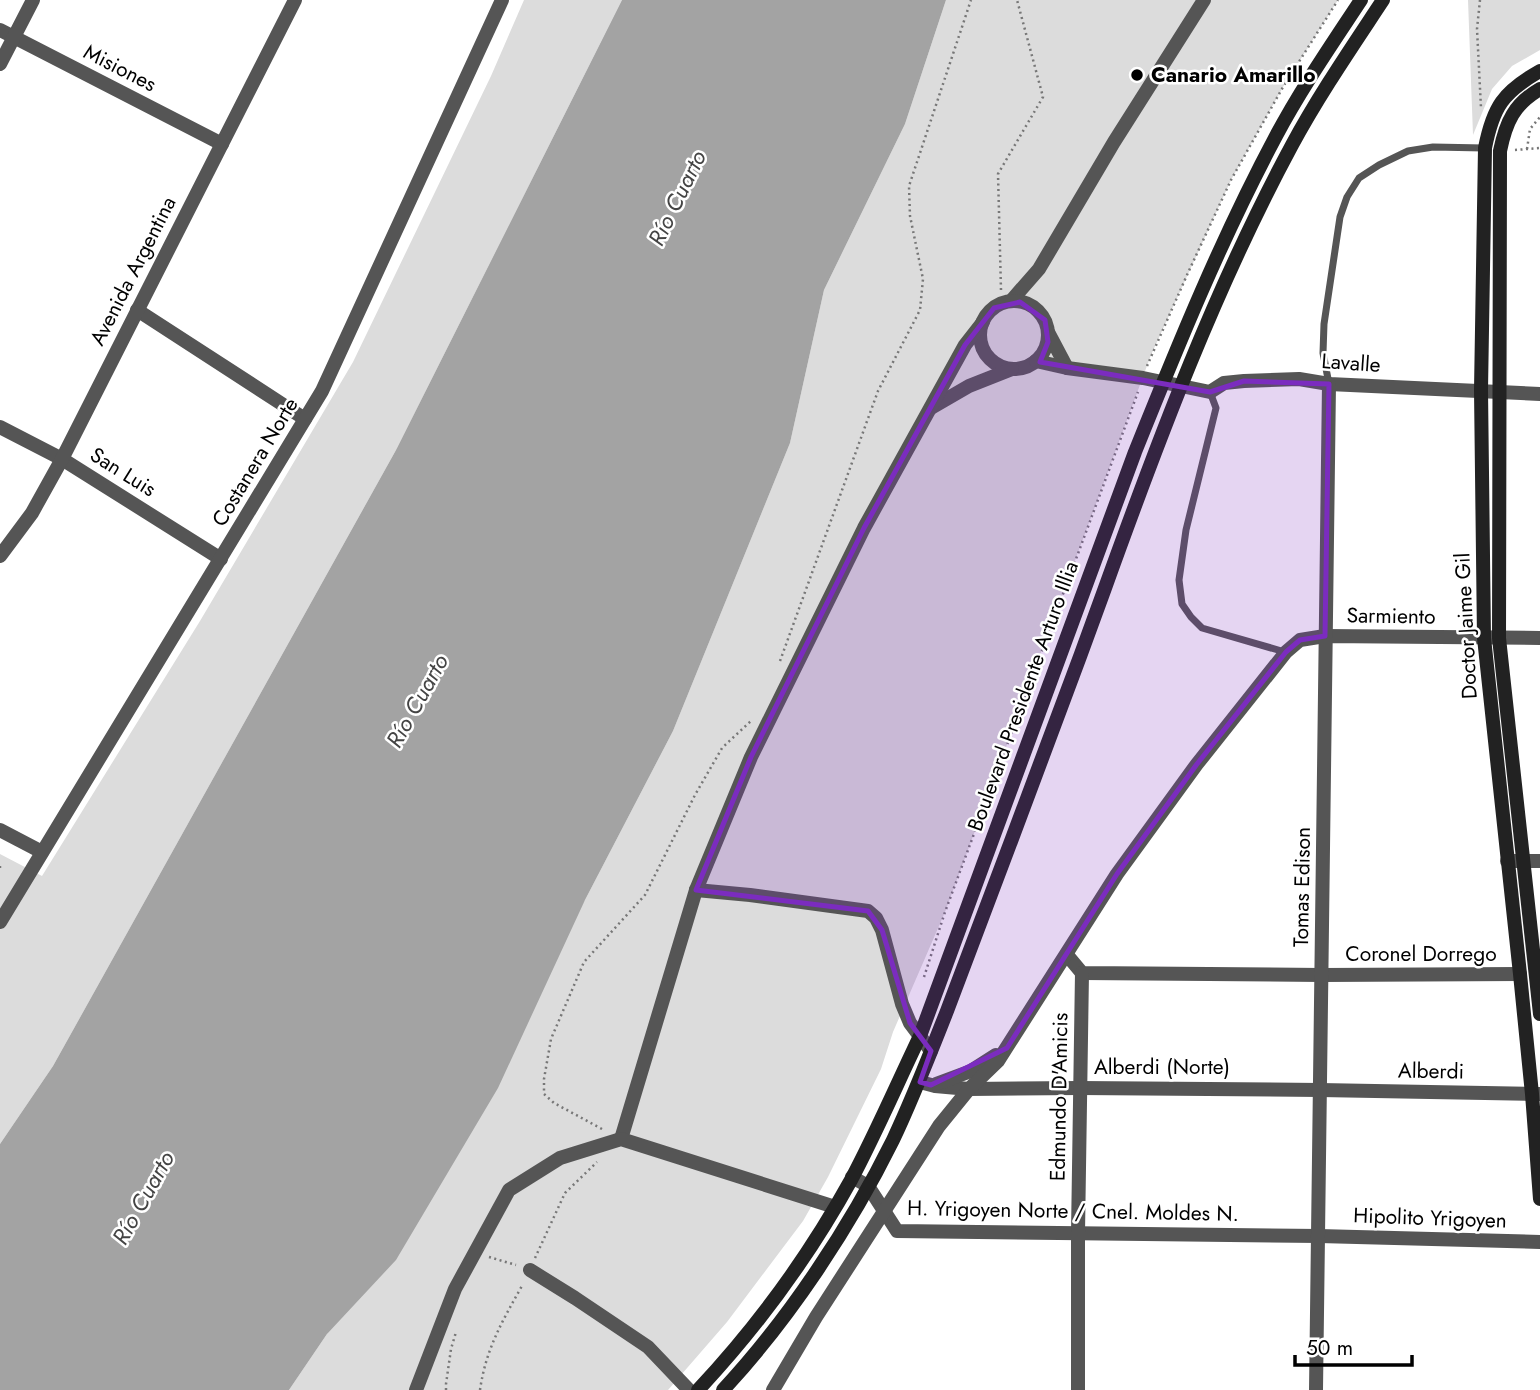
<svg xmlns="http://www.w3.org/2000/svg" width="1540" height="1390" font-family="Jost,sans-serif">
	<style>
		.green { fill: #dcdcdc }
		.water { fill: #a3a3a3 }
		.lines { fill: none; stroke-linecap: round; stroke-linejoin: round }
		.path { stroke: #777; stroke-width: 2.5; stroke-dasharray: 2 3.5; stroke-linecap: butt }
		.lane { stroke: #555; stroke-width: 7 }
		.street { stroke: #555; stroke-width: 14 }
		.secondary { stroke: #222; stroke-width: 14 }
		.marked { fill: #7b2cbf; fill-opacity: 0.2; stroke: #7b2cbf; stroke-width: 5; stroke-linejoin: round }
		.poi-dot { fill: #000; stroke: #fff; stroke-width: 2.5 }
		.labels { text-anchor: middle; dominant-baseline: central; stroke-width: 5; stroke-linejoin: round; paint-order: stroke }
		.street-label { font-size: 21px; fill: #000; stroke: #fff }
		.poi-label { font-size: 21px; font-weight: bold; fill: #000; stroke: #fff; text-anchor: start }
		.water-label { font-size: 23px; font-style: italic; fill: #444; stroke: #fff }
	</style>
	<rect width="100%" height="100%" fill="#fff"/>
	<g class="green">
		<path d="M524 0H622L396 450 53 1066 0 1144V854L42 876 200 621 353 362 491 76Z"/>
		<path d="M946 0H1338L1283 87 1231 180 1151 355 945 912 893 1032 881 1069 828 1177 803 1221 727 1322 668 1390H289L327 1334 585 900 673 731 790 443 824 290 905 124Z"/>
		<path d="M1468 0H1540V50L1512 66 1492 89 1473 135Z"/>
	</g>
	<path class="water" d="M622 0H946L905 124 824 290 790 443 673 731 585 900 498 1088 396 1260 327 1334 289 1390H0V1144L53 1066 396 450Z"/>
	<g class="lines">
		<g class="path">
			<path d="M1480 0 1477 29 1481 108"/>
			<path d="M1527 149 1530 129 1540 117"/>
			<path d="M1515 150 1540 148"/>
			<path d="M1001 290 998 174 1043 97 1017 0"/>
			<path d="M1147 366 1187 275 1231 180 1283 87 1338 0"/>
			<path d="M780 661 878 391 920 310 923 279 910 216 909 186 971 0"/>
			<path d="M0 866V871"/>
			<path d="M924 977 945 912 1138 392"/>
			<path d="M602 1129 554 1103 544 1094V1079L551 1039 584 962 645 895 695 795 722 748 752 720"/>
			<path d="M489 1257 516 1265"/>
			<path d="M535 1258 565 1193 597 1162"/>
			<path d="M446 1390V1384L451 1349 456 1332"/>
			<path d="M480 1390C486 1348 503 1320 523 1284"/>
		</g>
		<g class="lane">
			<path d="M1329 384 1323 353 1324 324 1340 217 1347 197 1359 178 1379 165 1408 151 1433 147 1484 148"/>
			<path d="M1210 392 1216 408 1186 530 1179 580 1182 604 1191 617 1202 628 1285 652"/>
		</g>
		<g class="street">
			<path d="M0 30 222 144"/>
			<path d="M0 64 33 0"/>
			<path d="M1011 301 1039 269 1114 142 1204 0"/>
			<circle cx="1014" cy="335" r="34"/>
			<path d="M137 310 305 419"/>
			<path d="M1048 332 1067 368"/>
			<path d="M1036 361 1067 368 1143 378 1210 392 1224 383 1244 381 1299 379 1329 384 1540 394"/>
			<path d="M931 408 969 386 1012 369"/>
			<path d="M0 427 62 459 221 559"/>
			<path d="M0 556 32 513 62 459 295 0"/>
			<path d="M0 830 42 852"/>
			<path d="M1507 861H1540"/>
			<path d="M696 890 750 895 868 911 876 918 882 930 902 1004 910 1023 931 1051"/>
			<path d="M0 922 322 391 502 0"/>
			<path d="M1067 955 1082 973 1322 975 1520 974"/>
			<path d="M920 1082 935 1086 969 1089 1080 1088 1320 1090 1540 1094"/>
			<path d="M936 1084 971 1071 996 1055"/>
			<path d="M621 1139 696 890 751 757 864 528 965 345 983 322"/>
			<path d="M852 1177 868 1186 897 1231 1319 1236 1540 1242"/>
			<path d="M530 1270 575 1298 648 1347 689 1390"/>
			<path d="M416 1390 455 1289 509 1190 560 1158 621 1139 835 1207"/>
			<path d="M773 1390 816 1317 939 1126 969 1089 998 1061 1117 874 1197 764 1286 652 1300 640 1325 636 1540 638"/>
			<path d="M1078 1390V1233L1082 973"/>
			<path d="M1316 1390 1329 384"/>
		</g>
		<g class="secondary">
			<path d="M1540 71C1503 92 1493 107 1485 148L1481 390 1484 638 1520 974 1532 1094 1540 1199"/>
			<path d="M1540 89C1514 104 1506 122 1500 151L1499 638 1540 1014"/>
			<path d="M698 1390C757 1327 809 1256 851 1180 876 1133 897 1084 920 1036L1135 452C1178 345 1222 237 1276 136 1301 89 1332 44 1361 0"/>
			<path d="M723 1390C789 1319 850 1227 893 1140 913 1098 930 1054 947 1011 969 953 991 895 1013 836 1044 754 1075 671 1105 588 1159 438 1216 286 1292 145 1319 95 1352 47 1383 0"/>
		</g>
	</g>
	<path class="marked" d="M1020 302 1045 320 1048 342 1040 362 1210 392 1244 381 1329 384 1325 636 1300 640 1286 652 1197 764 1117 874 1007 1048 931 1085 920 1082 931 1051 910 1023 882 930 868 911 696 890 751 757 864 528 965 345 994 308Z"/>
	<circle class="poi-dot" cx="1137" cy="75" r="7"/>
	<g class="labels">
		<g class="street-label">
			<text transform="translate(120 68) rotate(27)">Misiones</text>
			<text transform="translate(133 271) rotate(-63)">Avenida Argentina</text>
			<text transform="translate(1351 363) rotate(4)">Lavalle</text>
			<text transform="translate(255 462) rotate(-59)">Costanera Norte</text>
			<text transform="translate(123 472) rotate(32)">San Luis</text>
			<text transform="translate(1391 616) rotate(1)">Sarmiento</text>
			<text transform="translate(1466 626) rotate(-93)">Doctor Jaime Gil</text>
			<text transform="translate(1023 696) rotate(-70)">Boulevard Presidente Arturo Illia</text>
			<text transform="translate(1302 887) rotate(-89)">Tomas Edison</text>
			<text x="1421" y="954">Coronel Dorrego</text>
			<text x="1162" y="1067">Alberdi (Norte)</text>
			<text transform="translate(1431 1071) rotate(1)">Alberdi</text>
			<text transform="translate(1059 1097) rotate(-89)">Edmundo D'Amicis</text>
			<text transform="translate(1073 1211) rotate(1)">H. Yrigoyen Norte / Cnel. Moldes N.</text>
			<text transform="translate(1430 1218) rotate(2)">Hipolito Yrigoyen</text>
		</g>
		<g class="poi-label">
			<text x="1151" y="75">Canario Amarillo</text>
		</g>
		<g class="water-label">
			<text transform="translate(677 198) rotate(-64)">Río Cuarto</text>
			<text transform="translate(417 701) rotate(-61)">Río Cuarto</text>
			<text transform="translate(143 1198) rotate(-61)">Río Cuarto</text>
		</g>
	</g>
	<path d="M1295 1355v10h117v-10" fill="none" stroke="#000000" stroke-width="3.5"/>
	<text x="1306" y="1355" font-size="21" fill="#000000" stroke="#ffffff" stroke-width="5" paint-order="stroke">50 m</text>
</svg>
